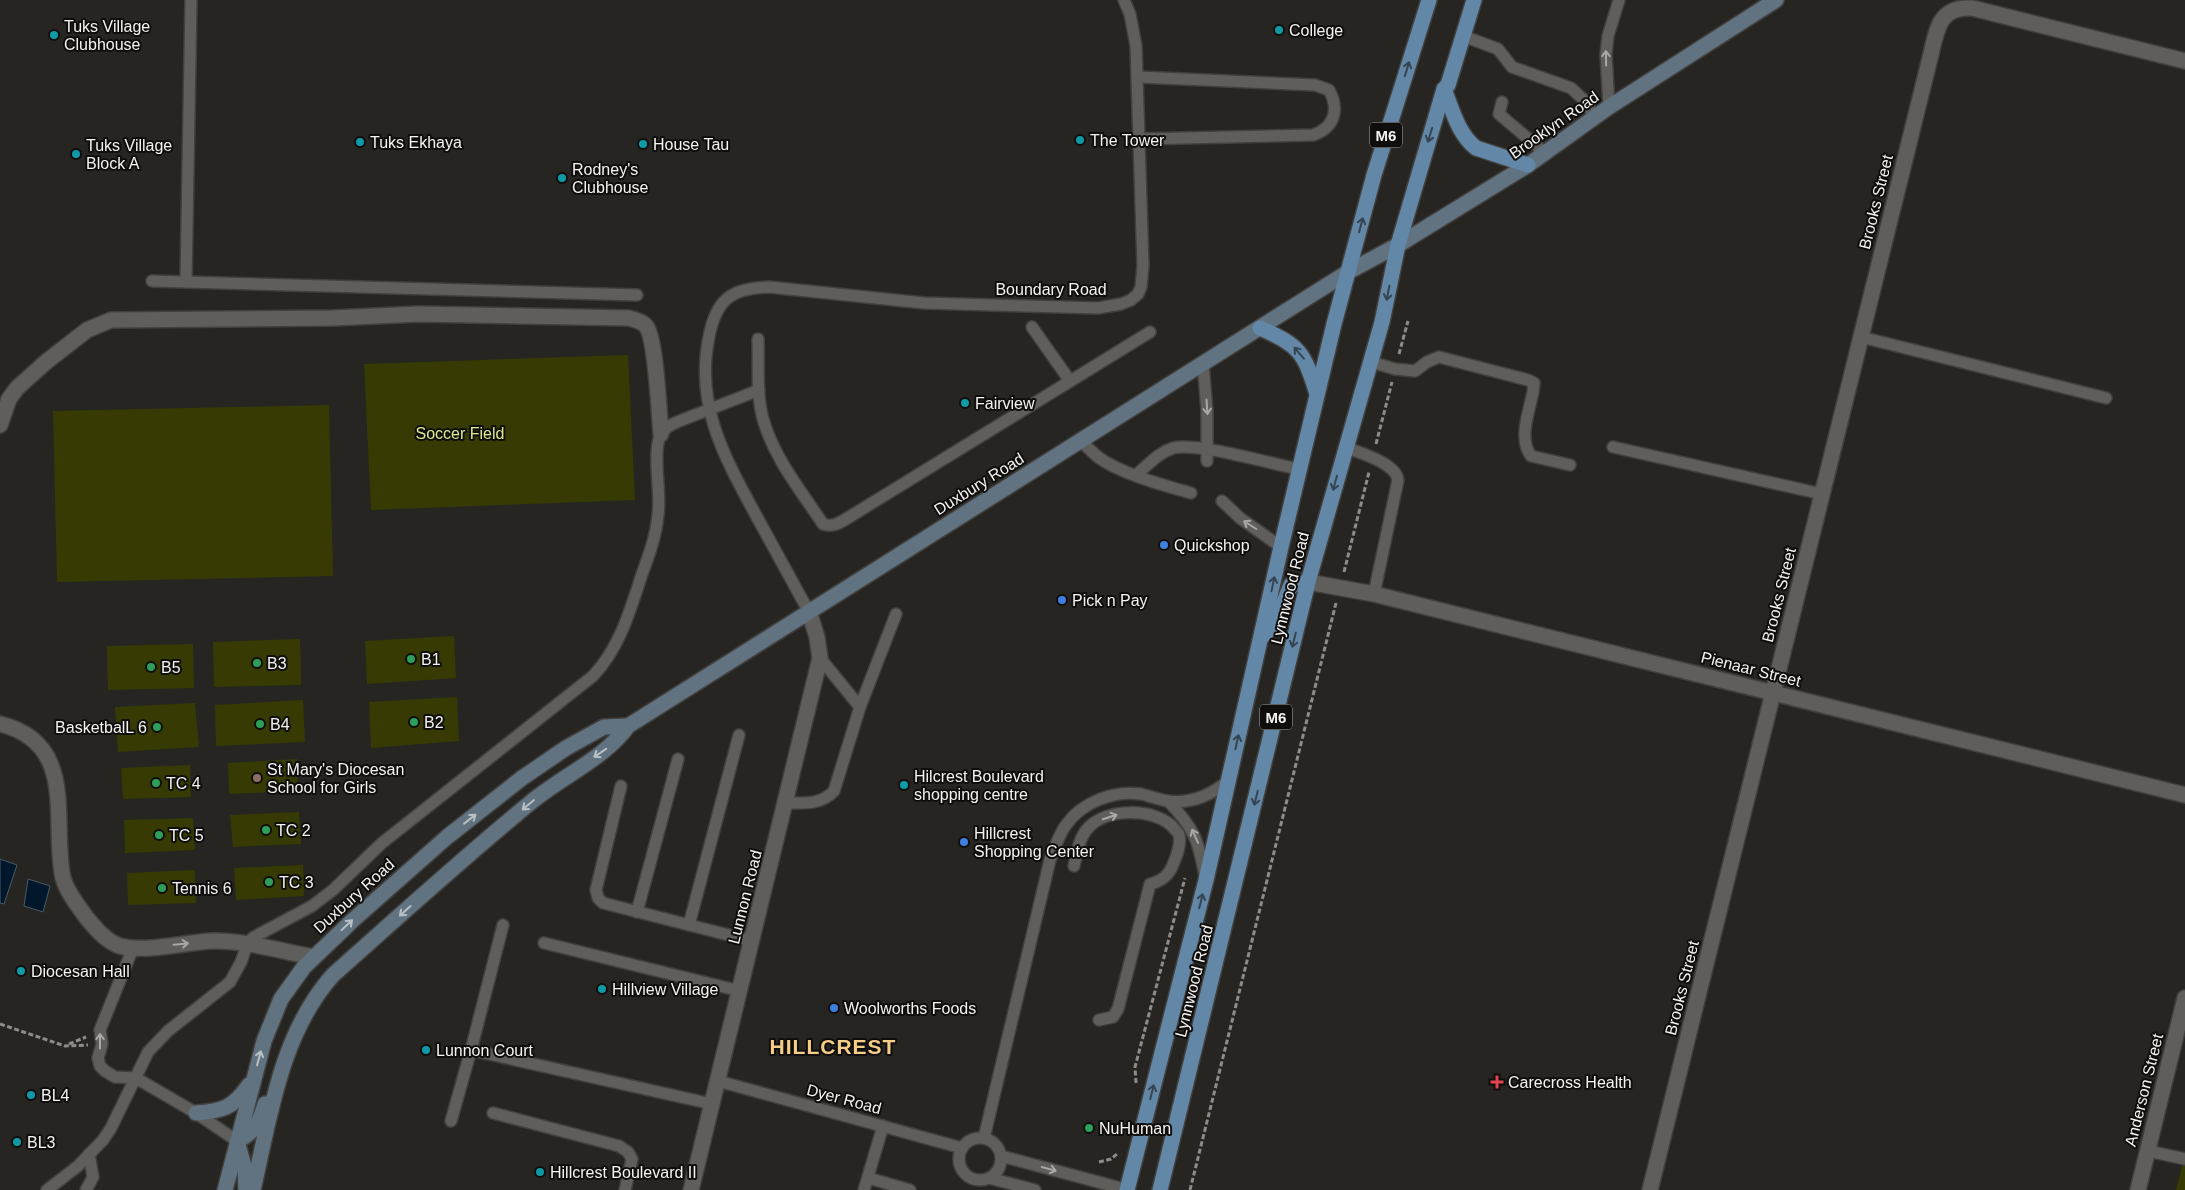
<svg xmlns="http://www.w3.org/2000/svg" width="2185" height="1190" font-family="Helvetica,sans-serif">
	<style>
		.green { fill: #373b03 }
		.water { fill: #01182c; stroke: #4a5a67 }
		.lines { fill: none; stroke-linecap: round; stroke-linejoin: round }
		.service-casing { stroke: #41403e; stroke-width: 14 }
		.minor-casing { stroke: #41403e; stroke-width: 18 }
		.secondary-casing { stroke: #41403e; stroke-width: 18 }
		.primary-casing { stroke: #41403e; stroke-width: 18 }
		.path { stroke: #8d8c89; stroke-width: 3; stroke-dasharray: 5 2.5; stroke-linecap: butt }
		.service { stroke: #5f5e5a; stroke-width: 11 }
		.minor { stroke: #5f5e5a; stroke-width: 15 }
		.secondary { stroke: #617381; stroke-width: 15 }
		.primary { stroke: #6387a7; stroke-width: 15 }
		.oneway { stroke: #aaa8a6 }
		.oneway2 { stroke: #354452 }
		.oneway3 { stroke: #b9c0c4 }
		.culture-dot { fill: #0f9aa8; stroke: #0f0e0d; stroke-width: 2 }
		.shop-dot { fill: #3f7fe0; stroke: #0f0e0d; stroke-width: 2 }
		.leisure-dot { fill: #2e9e5b; stroke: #0f0e0d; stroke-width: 2 }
		.education-dot { fill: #8d6e63; stroke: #0f0e0d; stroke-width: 2 }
		.health-dot { fill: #e0444e; stroke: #0f0e0d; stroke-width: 2 }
		.labels { text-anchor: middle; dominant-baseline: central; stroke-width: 4; stroke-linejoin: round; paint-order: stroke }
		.shield { fill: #0f0e0d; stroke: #afaead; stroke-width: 1 }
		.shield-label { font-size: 15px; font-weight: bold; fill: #f4f3f1 }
		.poi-label { font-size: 16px; fill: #f4f3f1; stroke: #0f0e0d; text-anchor: start }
		.street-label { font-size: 16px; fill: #f4f3f1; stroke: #0f0e0d }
		.park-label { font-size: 16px; fill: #dee98e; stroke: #0f0e0d }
		.district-label { font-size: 21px; font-weight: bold; letter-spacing: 1px; fill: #f5cd86; stroke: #0f0e0d }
	</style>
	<rect width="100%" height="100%" fill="#262522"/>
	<g class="green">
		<path d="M628 355 635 500 371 510 364 364Z"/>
		<path d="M329 405 333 576 57 582 53 411Z"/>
		<path d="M454 636 456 678 367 684 365 641Z"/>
		<path d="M300 639 301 685 214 687 213 642Z"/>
		<path d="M193 644 194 688 108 690 107 646Z"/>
		<path d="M457 697 459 741 371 748 369 702Z"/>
		<path d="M303 700 305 742 216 746 215 705Z"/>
		<path d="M195 703 199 747 118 752 115 707Z"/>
		<path d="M297 759 298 791 229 794 228 763Z"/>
		<path d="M190 765 191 797 123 799 121 768Z"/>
		<path d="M299 812 301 844 233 847 230 815Z"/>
		<path d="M193 818 195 850 125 853 124 820Z"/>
		<path d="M303 865 304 896 236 900 234 868Z"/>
		<path d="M195 870 196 903 128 905 127 873Z"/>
		<path d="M2185 1154V1190H2176Z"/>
	</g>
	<g class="water">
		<path d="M0 859 17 865 4 904 0 903Z"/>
		<path d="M28 879 50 886 43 912 24 906Z"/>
	</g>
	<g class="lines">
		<defs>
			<g id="service">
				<path d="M1463 36 1498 49 1512 67 1571 88 1586 102 1595 118"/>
				<path d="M1138 77 1315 85 1329 90C1340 110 1334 128 1313 135L1140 139"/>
				<path d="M1502 102 1499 114 1545 153"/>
				<path d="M1609 107 1606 54 1608 36 1619 0"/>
				<path d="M152 281 637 295"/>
				<path d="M186 282 191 0"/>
				<path d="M1032 327 1070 381"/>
				<path d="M1861 337 2106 398"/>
				<path d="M758 339C759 365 756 393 763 419 774 458 801 491 823 524 832 527 838 524 846 519L1150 332"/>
				<path d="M1371 362 1395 369 1415 371 1427 362 1439 357 1528 380 1534 383 1533 392C1529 412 1518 439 1531 456L1570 465"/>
				<path d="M1203 363 1207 411V461"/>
				<path d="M1081 441C1086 446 1092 452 1098 457 1121 474 1163 485 1191 493"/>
				<path d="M1345 447C1360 453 1396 463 1398 480L1374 594"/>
				<path d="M1613 447 1822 494"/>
				<path d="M1136 475C1148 465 1158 453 1173 448 1197 442 1271 464 1299 469"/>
				<path d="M1222 501 1240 518 1281 547"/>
				<path d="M809 612C792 581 775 550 758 519 725 458 693 404 710 332 718 297 734 288 769 287L924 303 1098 308 1121 304 1131 300 1138 294 1141 287 1143 266 1136 46 1130 14 1124 0"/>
				<path d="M820 658 860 707"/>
				<path d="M621 786 596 890 598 898 603 903 752 941"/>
				<path d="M1168 801C1194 828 1198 839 1205 876"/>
				<path d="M786 803C804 803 821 805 834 791L860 707 896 614"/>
				<path d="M1074 866C1077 853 1079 837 1089 827 1108 808 1153 808 1172 826 1174 829 1178 832 1179 835 1181 843 1177 855 1174 862 1170 874 1163 881 1150 884L1118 1009 1113 1017 1099 1020"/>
				<path d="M637 912 678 759"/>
				<path d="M689 925 739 735"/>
				<path d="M544 943 740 991"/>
				<path d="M133 948 100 1030 102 1044 98 1058 100 1066 105 1071 115 1077 136 1078 196 1113 237 1141"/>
				<path d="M471 1050 712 1104"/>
				<path d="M718 1081 962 1148"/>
				<path d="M493 1113 619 1146 628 1152 632 1159 625 1190"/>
				<path d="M451 1121 471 1050 503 925"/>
				<circle cx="980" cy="1159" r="21"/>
				<path d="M984 1138 1050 860C1055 848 1058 836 1066 825 1082 802 1114 790 1141 794 1150 796 1159 800 1168 801 1191 804 1210 796 1228 781"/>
				<path d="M2148 1151 2185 1159"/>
				<path d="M1001 1156 1128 1190"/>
				<path d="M868 1178 910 1190"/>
				<path d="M989 1178 1035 1190"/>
				<path d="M47 1190 78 1166 103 1140 111 1128 148 1052 168 1031 230 982 241 962 248 942 254 937 312 906 333 890 382 843 593 676C620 647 630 611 642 574 649 555 656 536 658 515 661 493 654 463 658 443 660 431 668 426 677 422L759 390"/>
				<path d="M86 1190 93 1177 89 1154"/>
				<path d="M864 1190 883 1126"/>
			</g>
			<g id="minor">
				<path d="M0 425 9 399 17 388 46 362 87 330 111 320 332 318 419 314 629 318C635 320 642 321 646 326 656 338 659 414 661 434"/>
				<path d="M1308 582 1374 594 2185 795"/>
				<path d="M0 724C79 743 51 822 63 878 67 892 78 906 86 917 95 928 104 939 117 945 140 954 186 942 212 941 245 940 280 951 313 957"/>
				<path d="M691 1190 820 658 817 637 809 612"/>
				<path d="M1650 1190 1931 54C1937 28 1940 6 1972 8L2185 61"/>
				<path d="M2138 1190 2185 998"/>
			</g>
			<g id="secondary">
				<path d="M196 1113C223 1111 233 1108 249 1085"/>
				<path d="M225 1190 264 1041 281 999 304 967 352 921 447 837 522 778 566 748 604 727 628 726"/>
				<path d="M246 1190 245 1170 237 1141C254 1133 260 1122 265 1104"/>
				<path d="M253 1190C270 1116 281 1033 333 975 398 917 463 858 530 803 562 776 604 759 628 726L1348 272 1398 245 1528 165 1609 107 1776 0"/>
			</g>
			<g id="primary">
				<path d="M1444 89C1452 109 1458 134 1476 148L1528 165"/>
				<path d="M1260 328C1300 346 1304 352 1317 394"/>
				<path d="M1263 636 1275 623 1291 585 1308 582"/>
				<path d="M1127 1190 1206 880 1281 547 1334 324 1374 175 1429 0"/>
				<path d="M1160 1190 1308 582 1382 322 1398 245 1444 89 1448 85 1474 0"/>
			</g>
		</defs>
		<use href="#service" class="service-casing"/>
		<use href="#minor" class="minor-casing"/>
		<use href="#secondary" class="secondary-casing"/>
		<use href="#primary" class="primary-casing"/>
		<g class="path">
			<path d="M1399 354 1408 321"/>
			<path d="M1376 444 1392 382"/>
			<path d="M1344 572 1369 472"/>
			<path d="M0 1024 65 1046 88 1045"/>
			<path d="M69 1044 86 1037"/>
			<path d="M1136 1083 1135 1067 1185 878"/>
			<path d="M1099 1162 1111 1159 1118 1153"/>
			<path d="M1190 1190 1336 603"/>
		</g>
		<use href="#service" class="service"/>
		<use href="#minor" class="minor"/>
		<use href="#secondary" class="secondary"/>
		<use href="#primary" class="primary"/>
	</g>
	<defs><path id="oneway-shaft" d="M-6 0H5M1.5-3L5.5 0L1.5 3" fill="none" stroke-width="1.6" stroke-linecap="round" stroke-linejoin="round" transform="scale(1.25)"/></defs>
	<g class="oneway">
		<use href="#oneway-shaft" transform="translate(1606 58) rotate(-91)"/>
		<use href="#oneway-shaft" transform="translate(1207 407) rotate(86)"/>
		<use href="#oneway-shaft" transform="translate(1250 525) rotate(-148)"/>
		<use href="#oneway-shaft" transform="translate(1110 817) rotate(-18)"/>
		<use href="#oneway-shaft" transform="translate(1195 836) rotate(-114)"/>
		<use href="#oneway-shaft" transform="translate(181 944) rotate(-5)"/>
		<use href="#oneway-shaft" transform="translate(100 1041) rotate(-90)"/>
		<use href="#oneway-shaft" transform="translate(1049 1169) rotate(15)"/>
	</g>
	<g class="oneway2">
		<use href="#oneway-shaft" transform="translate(1407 69) rotate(-73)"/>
		<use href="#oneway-shaft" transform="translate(1430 135) rotate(107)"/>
		<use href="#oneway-shaft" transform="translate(1361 225) rotate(-75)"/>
		<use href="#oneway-shaft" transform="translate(1388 293) rotate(101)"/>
		<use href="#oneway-shaft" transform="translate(1299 353) rotate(-131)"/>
		<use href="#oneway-shaft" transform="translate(1335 483) rotate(105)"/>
		<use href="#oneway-shaft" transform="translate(1273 584) rotate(-78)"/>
		<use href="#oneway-shaft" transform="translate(1294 640) rotate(104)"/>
		<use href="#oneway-shaft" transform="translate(1237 742) rotate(-77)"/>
		<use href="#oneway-shaft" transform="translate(1256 798) rotate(104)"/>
		<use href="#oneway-shaft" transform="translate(1201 901) rotate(-76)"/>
		<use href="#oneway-shaft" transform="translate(1152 1092) rotate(-76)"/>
	</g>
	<g class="oneway3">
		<use href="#oneway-shaft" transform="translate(600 753) rotate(146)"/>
		<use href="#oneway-shaft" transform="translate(528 805) rotate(140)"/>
		<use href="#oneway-shaft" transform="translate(470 819) rotate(-38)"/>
		<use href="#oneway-shaft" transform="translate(405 911) rotate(138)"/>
		<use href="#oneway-shaft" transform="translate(347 925) rotate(-43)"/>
		<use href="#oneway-shaft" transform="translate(259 1058) rotate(-75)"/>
	</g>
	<g class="culture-dot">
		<circle cx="1279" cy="30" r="5"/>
		<circle cx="54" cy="35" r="5"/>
		<circle cx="1080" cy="140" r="5"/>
		<circle cx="360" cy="142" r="5"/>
		<circle cx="643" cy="144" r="5"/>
		<circle cx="76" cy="154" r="5"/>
		<circle cx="562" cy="178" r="5"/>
		<circle cx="965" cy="403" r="5"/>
		<circle cx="904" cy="785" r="5"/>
		<circle cx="21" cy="971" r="5"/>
		<circle cx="602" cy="989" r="5"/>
		<circle cx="426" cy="1050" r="5"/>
		<circle cx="31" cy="1095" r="5"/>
		<circle cx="17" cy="1142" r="5"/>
		<circle cx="540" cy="1172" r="5"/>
	</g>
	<g class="shop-dot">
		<circle cx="1164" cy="545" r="5"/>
		<circle cx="1062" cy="600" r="5"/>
		<circle cx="964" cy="842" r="5"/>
		<circle cx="834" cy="1008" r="5"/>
	</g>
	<g class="leisure-dot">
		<circle cx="411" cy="659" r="5"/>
		<circle cx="257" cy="663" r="5"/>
		<circle cx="151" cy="667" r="5"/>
		<circle cx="414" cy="722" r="5"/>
		<circle cx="260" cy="724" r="5"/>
		<circle cx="157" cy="727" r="5"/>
		<circle cx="156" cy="783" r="5"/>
		<circle cx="266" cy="830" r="5"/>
		<circle cx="159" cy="835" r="5"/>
		<circle cx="269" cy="882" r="5"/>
		<circle cx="162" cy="888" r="5"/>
		<circle cx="1089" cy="1128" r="5"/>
	</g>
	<circle class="education-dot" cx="257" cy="778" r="5"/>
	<path class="health-dot" d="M1494.5 1074.5h5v5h5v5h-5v5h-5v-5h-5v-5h5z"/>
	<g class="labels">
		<g class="shield">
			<rect x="1370" y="122.5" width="32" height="25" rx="4"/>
			<rect x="1260" y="704.5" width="32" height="25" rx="4"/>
		</g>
		<g class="shield-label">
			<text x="1386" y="135">M6</text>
			<text x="1276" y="717">M6</text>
		</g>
		<g class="poi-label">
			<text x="64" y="26">Tuks Village<tspan x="64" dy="18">Clubhouse</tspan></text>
			<text x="1289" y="30">College</text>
			<text x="1090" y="140">The Tower</text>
			<text x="370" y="142">Tuks Ekhaya</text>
			<text x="653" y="144">House Tau</text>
			<text x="86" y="145">Tuks Village<tspan x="86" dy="18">Block A</tspan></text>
			<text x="572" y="169">Rodney's<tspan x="572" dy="18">Clubhouse</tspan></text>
			<text x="975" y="403">Fairview</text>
			<text x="1174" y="545">Quickshop</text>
			<text x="1072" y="600">Pick n Pay</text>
			<text x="421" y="659">B1</text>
			<text x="267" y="663">B3</text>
			<text x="161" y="667">B5</text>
			<text x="424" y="722">B2</text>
			<text x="270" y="724">B4</text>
			<text x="147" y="727" text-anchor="end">BasketbalL 6</text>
			<text x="267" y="769">St Mary's Diocesan<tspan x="267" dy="18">School for Girls</tspan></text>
			<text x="914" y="776">Hilcrest Boulevard<tspan x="914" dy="18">shopping centre</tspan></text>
			<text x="166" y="783">TC 4</text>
			<text x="276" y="830">TC 2</text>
			<text x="974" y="833">Hillcrest<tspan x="974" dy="18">Shopping Center</tspan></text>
			<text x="169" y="835">TC 5</text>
			<text x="279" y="882">TC 3</text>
			<text x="172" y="888">Tennis 6</text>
			<text x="31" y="971">Diocesan Hall</text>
			<text x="612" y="989">Hillview Village</text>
			<text x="844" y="1008">Woolworths Foods</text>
			<text x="436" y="1050">Lunnon Court</text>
			<text x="1508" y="1082">Carecross Health</text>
			<text x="41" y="1095">BL4</text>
			<text x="1099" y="1128">NuHuman</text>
			<text x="27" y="1142">BL3</text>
			<text x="550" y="1172">Hillcrest Boulevard II</text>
		</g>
		<g class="street-label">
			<text transform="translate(1554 125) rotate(-35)">Brooklyn Road</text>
			<text transform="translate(1876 202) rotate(-76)">Brooks Street</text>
			<text x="1051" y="289">Boundary Road</text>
			<text transform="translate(979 484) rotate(-32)">Duxbury Road</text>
			<text transform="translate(1290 588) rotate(-76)">Lynnwood Road</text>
			<text transform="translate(1779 595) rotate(-76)">Brooks Street</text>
			<text transform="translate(1751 669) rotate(14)">Pienaar Street</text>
			<text transform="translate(354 896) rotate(-42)">Duxbury Road</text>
			<text transform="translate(745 897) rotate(-76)">Lunnon Road</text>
			<text transform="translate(1194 981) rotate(-76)">Lynnwood Road</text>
			<text transform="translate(1682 988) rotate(-76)">Brooks Street</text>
			<text transform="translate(2144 1090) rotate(-76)">Anderson Street</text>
			<text transform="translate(844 1099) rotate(15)">Dyer Road</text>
		</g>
		<g class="park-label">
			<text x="460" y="433">Soccer Field</text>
		</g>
		<g class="district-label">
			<text x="833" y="1046">HILLCREST</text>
		</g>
	</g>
</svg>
